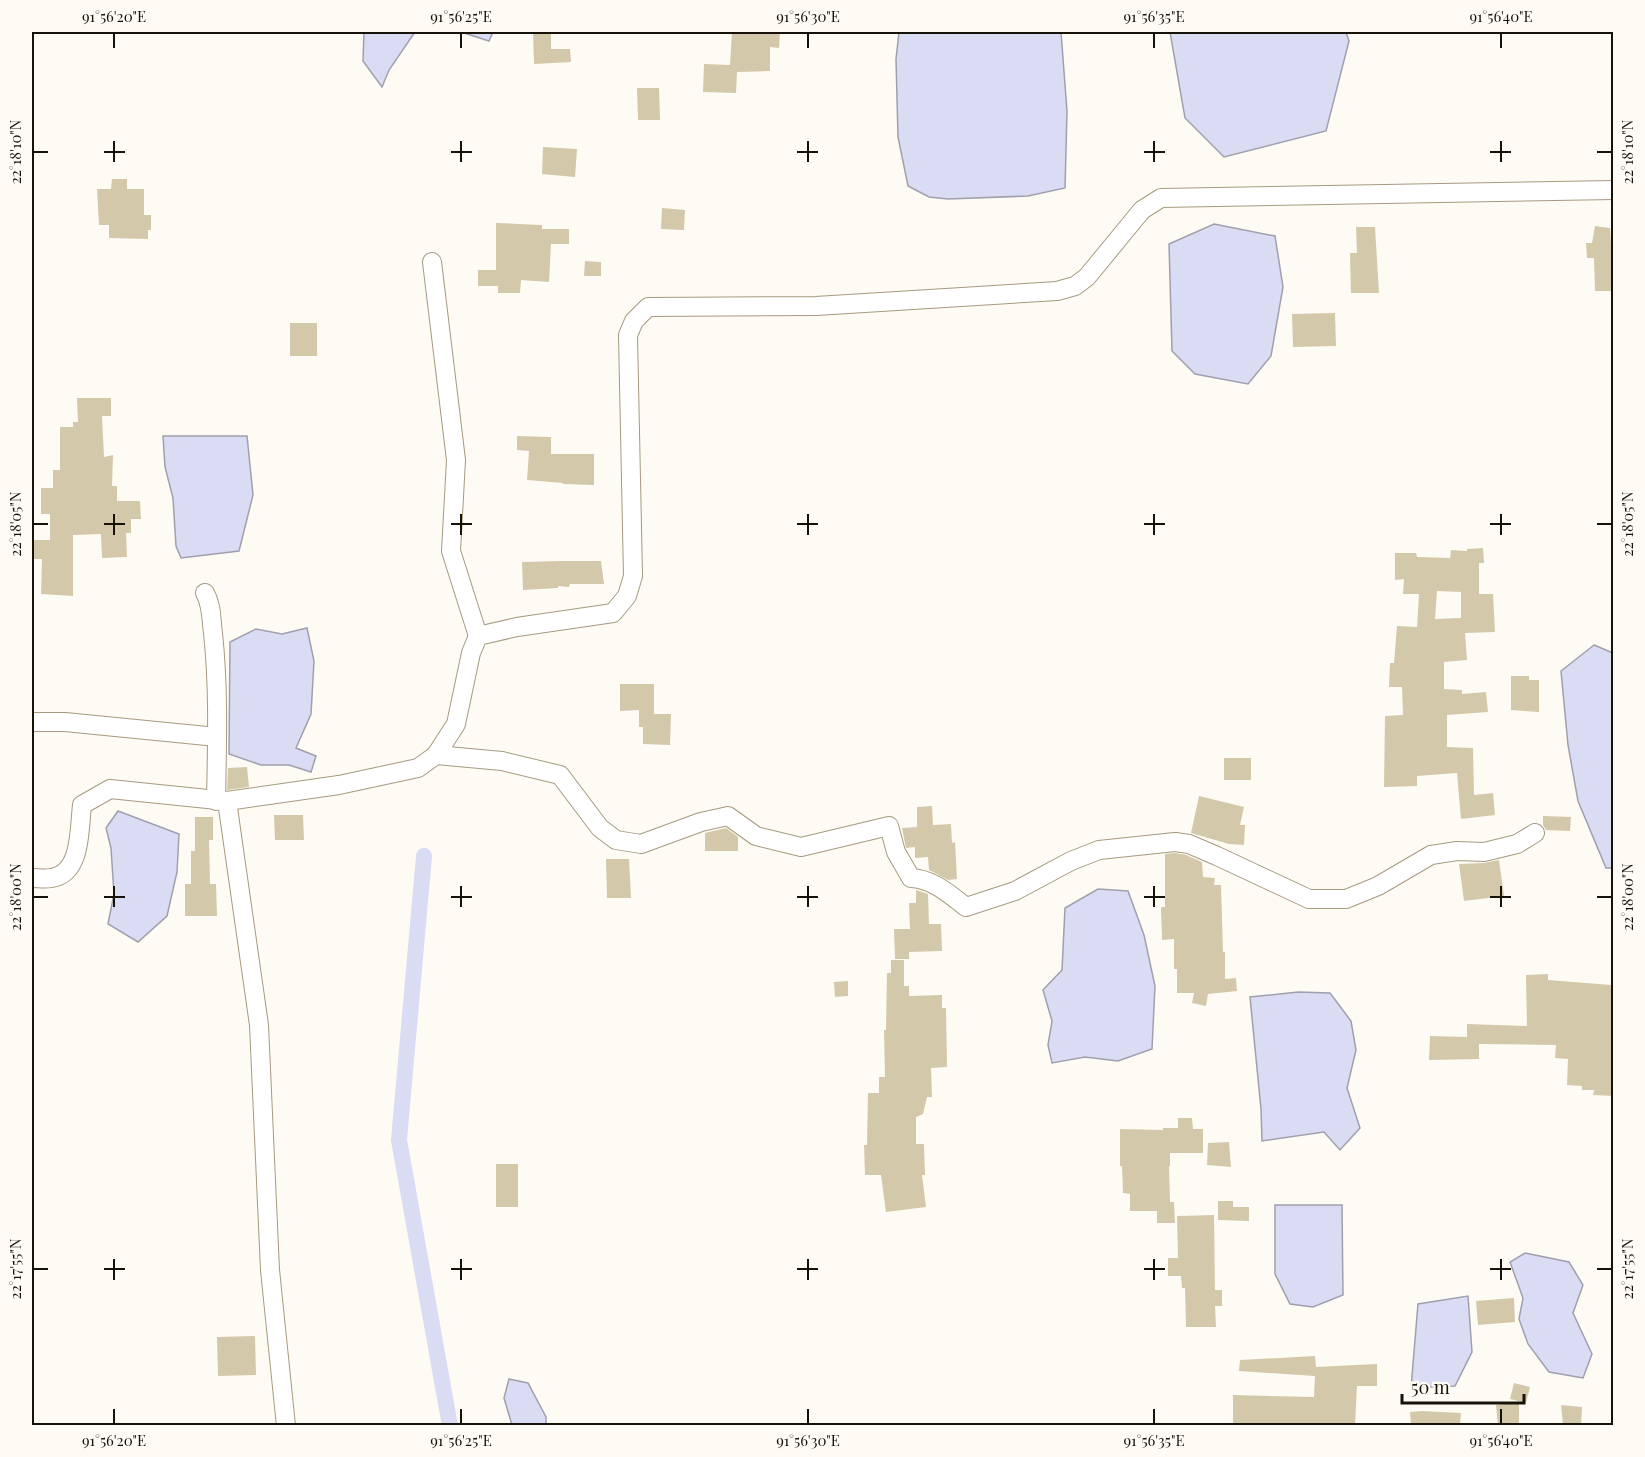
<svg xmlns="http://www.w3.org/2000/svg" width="1645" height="1457" font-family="'Playfair Display',serif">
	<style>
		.water { fill: #dadcf4; stroke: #a09fad; stroke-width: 1.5 }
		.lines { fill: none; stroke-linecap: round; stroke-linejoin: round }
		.canal { stroke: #dadcf4; stroke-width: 16 }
		.building { fill: #d4c8aa; fill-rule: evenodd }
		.street-casing { stroke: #a69a7e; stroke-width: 20 }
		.street { stroke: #fff; stroke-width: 18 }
		.ticks { fill: none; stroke: #171208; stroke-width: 2 }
		.neatline { fill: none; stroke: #171208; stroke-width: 2 }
		.ticks-label { font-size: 15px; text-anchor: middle; fill: #171208 }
	</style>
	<rect width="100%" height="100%" fill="#fefbf5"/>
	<g class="water">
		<path d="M364 32H415L389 70 382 87 363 61Z"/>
		<path d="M461 32H493L489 41Z"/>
		<path d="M899 32H1061L1067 111 1065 188 1028 196 948 199 929 197 908 186 898 137 896 59Z"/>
		<path d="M1170 32H1346L1349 41 1326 131 1224 157 1185 118Z"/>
		<path d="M1214 224 1275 236 1283 287 1271 356 1248 384 1195 374 1172 351 1169 244Z"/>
		<path d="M163 436H247L253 495 239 551 181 558 176 546 173 498 165 467Z"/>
		<path d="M307 628 314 661 311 714 296 748 316 756 311 772 289 765H261L229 754 230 642 256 629 282 634Z"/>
		<path d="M1594 645 1613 653V868H1606L1578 801 1568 745 1561 671Z"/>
		<path d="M118 811 179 834 177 872 167 916 138 942 108 924 114 894 111 848 106 828Z"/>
		<path d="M1098 889 1128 891 1144 935 1155 986 1152 1049 1118 1061 1085 1057 1052 1063 1048 1045 1052 1021 1043 990 1062 970 1065 908Z"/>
		<path d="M1298 992 1330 993 1351 1021 1356 1050 1347 1088 1360 1128 1340 1150 1324 1132 1262 1141 1261 1109 1250 997Z"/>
		<path d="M1275 1205H1342L1343 1295 1313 1307 1290 1304 1275 1274Z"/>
		<path d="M1525 1253 1569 1262 1583 1285 1573 1313 1592 1354 1583 1378 1549 1372 1528 1344 1519 1319 1523 1298 1510 1262Z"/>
		<path d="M1468 1296 1472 1352 1455 1386 1411 1388 1418 1304Z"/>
		<path d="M509 1379 528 1383 546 1417V1425H512L504 1398Z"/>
	</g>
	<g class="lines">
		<path class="canal" d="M424 856 399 1140 450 1426"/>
	</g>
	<g class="building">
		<path d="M533 32H551V49H570L571 62 534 64Z"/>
		<path d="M732 32H780L779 48 770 47V71L737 72 736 93 703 92 704 64 730 65Z"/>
		<path d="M637 88H659L660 120H638Z"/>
		<path d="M543 147 577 149 575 177 542 174Z"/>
		<path d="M112 179H127V189H144V215H151V230H148V239L109 238V225H99L97 189H111Z"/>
		<path d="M662 208 685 210 684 230 661 229Z"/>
		<path d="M496 223 542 225V229H569V244H551L549 282 521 280 520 293H498V286H478V270H496Z"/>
		<path d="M1595 226 1610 228 1614 291H1595L1594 258H1587L1586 243H1592Z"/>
		<path d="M1356 227H1375L1379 293H1351L1350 253H1357Z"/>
		<path d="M585 261 601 262V276H584Z"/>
		<path d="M1335 313 1336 346 1293 347 1292 314Z"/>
		<rect x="290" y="323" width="27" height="33"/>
		<path d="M77 398H111V416H102L104 457 113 455 112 486H117V501H140L141 519H131V533H126L127 557 102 558 101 534 73 535V596L41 594 42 559H32V540H50V514H41V488H53V470H60V427H73V422H78Z"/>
		<path d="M517 436 551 437V454H594V485L563 484V483L527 480 529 451 517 450Z"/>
		<path d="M1483 548 1484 563H1479V594H1493L1495 632 1465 633 1467 660 1444 662V689L1462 690V694L1486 692 1488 712 1447 715V747L1473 748 1474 795 1493 793 1495 815 1461 819 1457 773 1417 776V786L1384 787 1385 716 1403 715 1402 687H1389L1390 663H1394L1397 626 1417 627 1419 594H1403L1404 579 1395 580V553H1416L1417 557 1450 558 1451 550 1467 551V549ZM1437 591 1461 592V618L1435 619Z"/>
		<path d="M561 561H601L604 584H570L569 587 558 586V588L523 590 522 562Z"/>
		<path d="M1511 676H1529V680H1539V712L1511 710Z"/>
		<path d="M620 684H654V714H671L670 745 643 744V727H639V710L620 711Z"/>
		<rect x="1224" y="758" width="27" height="22"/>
		<path d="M247 767 249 787 227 790 228 768Z"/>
		<path d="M1199 796 1244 807 1240 825H1245L1244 845 1229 844 1191 833Z"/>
		<path d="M932 806 933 825 951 824 952 843 955 842 957 879 948 880 929 870 928 857 915 858V847L906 848 902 828 917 827V807Z"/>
		<path d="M274 815H303L304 840H275Z"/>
		<path d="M1543 816 1571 817 1570 831 1546 830 1543 825Z"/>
		<path d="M195 817H213V840H209L210 884H216L217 916H185V884H191V851H195Z"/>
		<path d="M726 828 738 837V851H705V833Z"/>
		<path d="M1175 853 1186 855 1202 862 1203 877 1215 878 1214 885H1221L1223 952H1225V979L1236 978 1237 991 1208 994 1206 1006 1192 1003 1194 993H1177V969H1174V939L1162 940 1161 907H1165V854Z"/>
		<path d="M606 859H629L631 898H607Z"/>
		<path d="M1499 860 1504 896 1464 901 1459 864 1484 863Z"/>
		<path d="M916 890 928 894 929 924H941L942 951 909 952V959H895L894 929H910L909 903H916Z"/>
		<path d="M891 960H904V986H909V996L942 995V1008H946L947 1067 931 1068 932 1097H927L923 1114 916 1117V1144H924L925 1175H922L926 1207 886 1212 881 1175H865L864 1145H867L868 1093H879V1077H885L884 1030H886L887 973H891Z"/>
		<path d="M1548 974V980L1611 985V998H1614V1096L1593 1095 1594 1090H1582V1086L1567 1085 1568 1059 1555 1058 1556 1045 1479 1044V1059L1429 1060 1430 1036 1467 1037V1024L1527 1026 1526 975Z"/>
		<path d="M848 981V996L835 997 834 982Z"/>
		<path d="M1178 1118H1192L1193 1129H1203V1153H1170V1166H1169L1170 1202H1174L1175 1223H1157V1211H1130V1194L1123 1193 1122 1166H1120V1129L1163 1130V1128H1178Z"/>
		<path d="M1229 1142 1231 1167 1207 1165 1208 1143Z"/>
		<rect x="496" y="1164" width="22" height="43"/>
		<path d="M1218 1201H1233V1207H1249V1221L1218 1220Z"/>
		<path d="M1214 1215 1215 1290H1222V1306H1215L1216 1327H1186L1185 1288H1182L1181 1276H1168V1258H1178L1177 1216Z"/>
		<path d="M1514 1298 1515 1322 1478 1325 1476 1301Z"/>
		<path d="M255 1336 256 1375 218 1376 217 1337Z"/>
		<path d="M1315 1356 1316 1367 1377 1364V1386H1357L1355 1425H1233V1395L1314 1397 1315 1376 1239 1371 1240 1360Z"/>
		<path d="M1514 1383 1530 1387 1526 1403 1510 1399Z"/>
		<path d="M1519 1402V1425H1498L1496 1405Z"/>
		<path d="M1561 1405 1582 1407 1581 1425H1563Z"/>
		<path d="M1422 1411 1461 1413 1460 1425H1411L1410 1412Z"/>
	</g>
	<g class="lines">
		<defs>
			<g id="street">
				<path d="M432 262 456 460 451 551 478 636"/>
				<path d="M205 593C212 605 211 619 213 633 219 689 217 745 216 801"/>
				<path d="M32 722H65L217 737"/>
				<path d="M436 755 502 761 560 775 600 828 616 840 641 844 701 822 728 816 756 836 801 847 889 826 896 852 911 878C933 879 949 894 966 907L1015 891 1071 861 1099 850 1175 842 1189 844 1217 856 1309 899H1346L1378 886 1431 855 1457 851 1484 852 1517 844 1535 833"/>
				<path d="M227 801 259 1025 270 1270 286 1426"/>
				<path d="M32 878C38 878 45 879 51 878 82 874 79 829 82 805L110 789 227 801 339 785 418 768 436 755 456 724 471 653 478 636 517 627 613 613 627 596 633 576 628 335 634 321 648 307 816 306 1057 291 1075 286 1087 277 1142 210 1161 198 1614 190"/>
			</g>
		</defs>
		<use href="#street" class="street-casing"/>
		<use href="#street" class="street"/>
	</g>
	<path class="ticks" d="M114 33V48M461 33V48M808 33V48M1154 33V48M1501 33V48M114 141V162M461 141V162M808 141V162M1154 141V162M1501 141V162M33 152H48M104 152H125M451 152H472M797 152H818M1144 152H1165M1490 152H1511M1597 152H1612M114 514V535M461 514V535M808 514V535M1154 514V535M1501 514V535M33 524H48M104 524H125M451 524H472M797 524H818M1144 524H1165M1490 524H1511M1597 524H1612M114 886V907M461 886V907M808 886V907M1154 886V907M1501 886V907M33 897H48M104 897H125M451 897H472M797 897H818M1144 897H1165M1490 897H1511M1597 897H1612M114 1259V1280M461 1259V1280M808 1259V1280M1154 1259V1280M1501 1259V1280M33 1269H48M104 1269H125M451 1269H472M797 1269H818M1144 1269H1165M1490 1269H1511M1597 1269H1612M114 1409V1424M461 1409V1424M808 1409V1424M1154 1409V1424M1501 1409V1424"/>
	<rect width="1645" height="1457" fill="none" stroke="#fefbf5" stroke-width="66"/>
	<path d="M1402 1394v9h122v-9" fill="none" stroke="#171208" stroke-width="3"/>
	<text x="1411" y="1394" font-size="18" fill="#171208" stroke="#fefbf5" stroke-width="4.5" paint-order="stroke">50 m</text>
	<rect x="33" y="33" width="1579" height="1391" class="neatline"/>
	<g class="ticks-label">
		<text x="114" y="22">91°56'20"E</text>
		<text x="461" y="22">91°56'25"E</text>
		<text x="808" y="22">91°56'30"E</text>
		<text x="1154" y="22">91°56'35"E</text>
		<text x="1501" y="22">91°56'40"E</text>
		<text transform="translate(16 152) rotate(-90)" y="5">22°18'10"N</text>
		<text transform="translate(1628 152) rotate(-90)" y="5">22°18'10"N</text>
		<text transform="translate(16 524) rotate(-90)" y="5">22°18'05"N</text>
		<text transform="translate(1628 524) rotate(-90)" y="5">22°18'05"N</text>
		<text transform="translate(16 897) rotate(-90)" y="5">22°18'00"N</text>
		<text transform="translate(1628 897) rotate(-90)" y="5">22°18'00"N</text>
		<text transform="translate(16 1269) rotate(-90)" y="5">22°17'55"N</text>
		<text transform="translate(1628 1269) rotate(-90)" y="5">22°17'55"N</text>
		<text x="114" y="1446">91°56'20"E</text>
		<text x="461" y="1446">91°56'25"E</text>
		<text x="808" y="1446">91°56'30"E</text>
		<text x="1154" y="1446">91°56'35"E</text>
		<text x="1501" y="1446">91°56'40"E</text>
	</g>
</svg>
